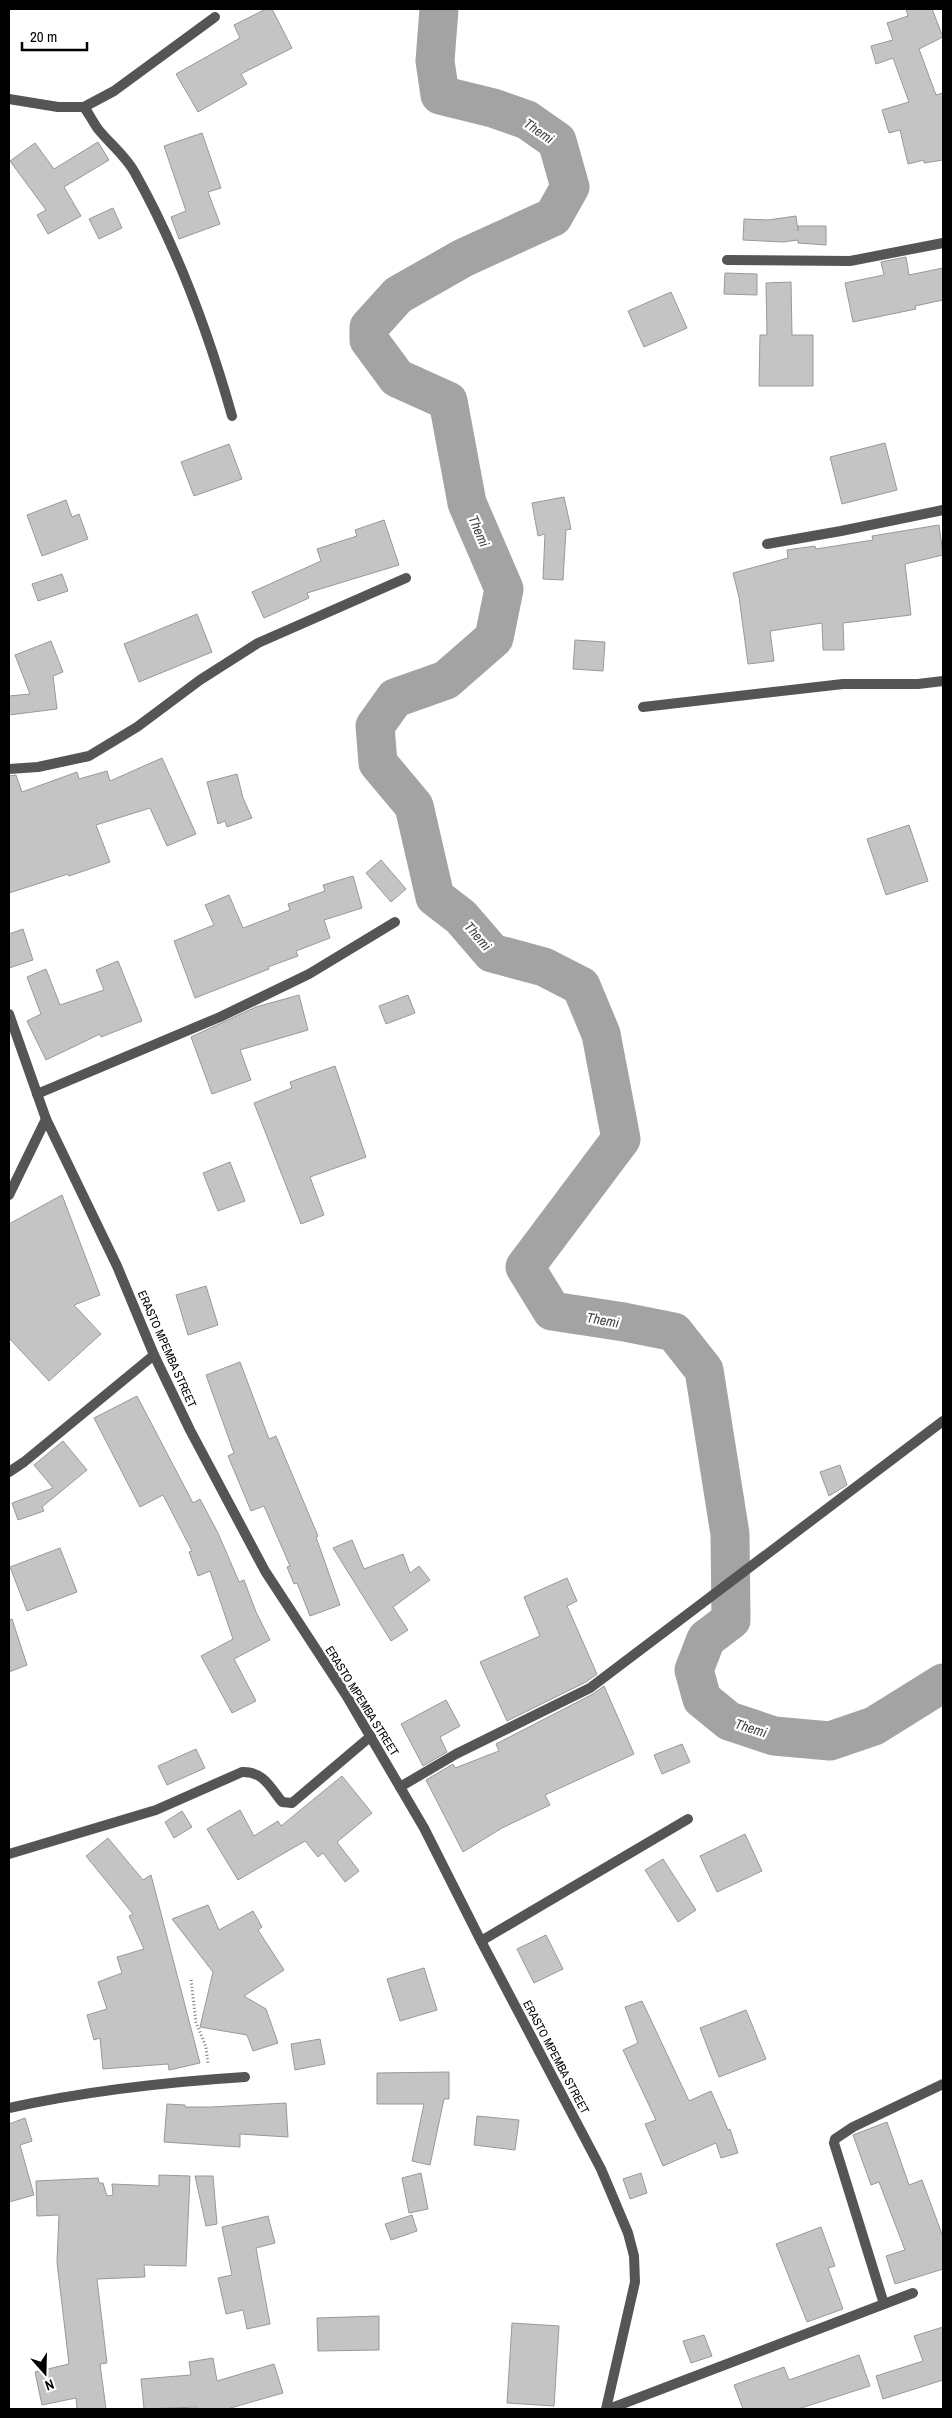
<svg xmlns="http://www.w3.org/2000/svg" width="952" height="2418" font-family="'Archivo Narrow',sans-serif">
	<style>
		.lines { fill: none; stroke-linecap: round; stroke-linejoin: round }
		.river { stroke: #a3a3a3; stroke-width: 39 }
		.building { fill: #c4c4c4; stroke: #999 }
		.path { stroke: #777; stroke-width: 3; stroke-dasharray: 1 2.5; stroke-linecap: butt }
		.minor { stroke: #555; stroke-width: 10 }
		.labels { text-anchor: middle; dominant-baseline: central; stroke-width: 4.5; stroke-linejoin: round; paint-order: stroke }
		.street-label { font-size: 12px; fill: #000; stroke: #fff }
		.water-label { font-size: 14px; font-style: italic; fill: #444; stroke: #fff }
	</style>
	<rect width="100%" height="100%" fill="#fff"/>
	<g class="lines">
		<path class="river" d="M439 9 435 61 440 95 493 108 527 120 557 141 570 187 553 217 463 258 398 295 369 327V340L397 378 448 401 467 503 504 589 494 638 446 680 395 698 375 726 378 763 414 806 435 897 461 917 492 953 544 967 581 986 601 1034 621 1139 525 1267 552 1311 624 1322 674 1332 704 1370 730 1534 731 1620 706 1639 694 1670 702 1699 729 1721 774 1736 830 1741 874 1726 943 1683"/>
	</g>
	<g class="building">
		<path d="M266 9H272L292 48 241 74 247 84 198 112 176 74 240 38 234 25Z"/>
		<path d="M906 9H932L943 37 919 49 936 95 943 93V160L924 163V160L908 164 900 130 889 133 882 110 909 102 893 58 876 64 871 46 893 40 887 23 908 16Z"/>
		<path d="M202 133 221 188 208 192 220 224 179 239 171 217 186 211 164 146Z"/>
		<path d="M98 142 109 160 64 187 81 216 48 234 37 215 46 210 10 161 35 143 54 169Z"/>
		<path d="M113 208 122 228 99 239 89 219Z"/>
		<path d="M796 216 798 231V226H826V245L798 243V240L783 242 743 240 744 219 768 220Z"/>
		<path d="M906 257 909 275 943 268V300L915 306 916 309 853 322 845 283 884 275 881 262Z"/>
		<path d="M725 273 757 274V295L724 294Z"/>
		<path d="M791 282 792 335H813V386H759L760 335H767L766 283Z"/>
		<path d="M671 292 687 328 644 347 628 311Z"/>
		<path d="M885 443 897 490 842 504 830 457Z"/>
		<path d="M229 444 242 479 194 496 181 462Z"/>
		<path d="M564 497 571 529 566 530 563 580 543 579 545 534 538 536 532 503Z"/>
		<path d="M66 500 72 517 79 514 88 539 42 556 27 515Z"/>
		<path d="M384 520 399 565 307 593 309 598 264 618 252 592 321 561 317 549 357 536 355 530Z"/>
		<path d="M939 525 943 555 905 564 911 615 843 623 844 650H823L822 623 770 631 774 661 748 664 739 597 733 573 788 558 787 550 815 546 816 549 873 540 872 536Z"/>
		<path d="M62 574 68 591 38 601 32 584Z"/>
		<path d="M197 614 212 652 139 682 124 644Z"/>
		<path d="M575 640 605 642 603 671 573 669Z"/>
		<path d="M51 641 63 672 53 676 57 709 9 715V696L30 694 15 655Z"/>
		<path d="M162 758 196 834 167 846 150 808 96 825 110 862 69 876 68 874 9 893V776L16 775 22 792 77 772 79 779 107 771 110 781Z"/>
		<path d="M237 774 243 798 252 818 227 827 225 821 218 824 207 782Z"/>
		<path d="M909 825 928 881 886 895 867 839Z"/>
		<path d="M381 860 406 889 391 902 366 873Z"/>
		<path d="M353 876 362 908 324 920 330 938 296 951 298 956 268 967 269 969 195 998 174 941 214 925 205 905 229 895 243 928 290 910 288 904 325 891 323 885Z"/>
		<path d="M23 929 33 960 9 968V934Z"/>
		<path d="M118 961 142 1021 101 1037 100 1034 46 1060 27 1021 41 1014 27 977 46 969 60 1005 104 990 96 970Z"/>
		<path d="M299 995 308 1030 240 1050 251 1080 212 1094 191 1037 256 1007Z"/>
		<path d="M408 995 415 1013 386 1024 379 1006Z"/>
		<path d="M335 1066 366 1157 310 1177 324 1215 301 1224 254 1103 292 1088 290 1082Z"/>
		<path d="M230 1162 245 1201 218 1211 203 1173Z"/>
		<path d="M62 1195 100 1295 74 1305 101 1334 49 1381 9 1338V1224Z"/>
		<path d="M206 1286 218 1325 188 1335 176 1295Z"/>
		<path d="M240 1362 269 1439 276 1436 318 1536 316 1537 340 1605 310 1616 297 1583 294 1584 287 1567 290 1566 264 1506 251 1511 228 1456 234 1453 206 1375Z"/>
		<path d="M137 1396 193 1503 200 1499 218 1533 239 1582 244 1580 256 1612 270 1640 234 1659 256 1701 232 1713 201 1656 233 1639 210 1571 198 1576 189 1552 192 1551 163 1495 140 1507 94 1418Z"/>
		<path d="M63 1441 87 1470 42 1507 44 1511 18 1520 12 1503 53 1488 34 1465Z"/>
		<path d="M840 1465 847 1485 829 1496 820 1472Z"/>
		<path d="M352 1540 364 1569 403 1554 410 1573 419 1566 430 1580 393 1607 408 1630 391 1641 333 1548Z"/>
		<path d="M60 1548 77 1592 27 1611 10 1567Z"/>
		<path d="M567 1578 577 1601 567 1606 597 1674 586 1682 507 1721 480 1662 540 1636 524 1597Z"/>
		<path d="M12 1619 27 1665 9 1672V1620Z"/>
		<path d="M604 1686 634 1754 545 1795 550 1805 502 1828 463 1852 426 1780 453 1764 455 1768 499 1751 496 1744 593 1694Z"/>
		<path d="M446 1700 460 1726 440 1737 447 1752 423 1766 401 1724Z"/>
		<path d="M682 1744 690 1762 662 1774 654 1755Z"/>
		<path d="M196 1749 205 1768 167 1785 158 1766Z"/>
		<path d="M342 1776 372 1813 337 1842 359 1871 345 1882 323 1853 318 1857 305 1841 238 1880 207 1829 240 1810 254 1836 278 1821 281 1826Z"/>
		<path d="M182 1811 192 1827 174 1838 165 1822Z"/>
		<path d="M745 1834 762 1871 717 1892 700 1856Z"/>
		<path d="M108 1838 143 1880 151 1875 200 2063 169 2070 168 2064 103 2069 100 2038 94 2040 87 2015 107 2009 98 1982 122 1973 117 1957 144 1949 129 1916 133 1914 86 1856Z"/>
		<path d="M663 1859 696 1910 678 1922 645 1870Z"/>
		<path d="M208 1905 219 1930 253 1911 262 1927 258 1930 284 1970 244 1996 266 2009 278 2043 253 2051 247 2035 200 2027 213 1972 172 1919Z"/>
		<path d="M546 1935 563 1969 534 1983 517 1949Z"/>
		<path d="M424 1968 437 2010 400 2021 387 1979Z"/>
		<path d="M642 2001 689 2101 711 2091 728 2130 730 2129 738 2153 721 2158 716 2143 663 2166 645 2124 656 2120 623 2050 638 2043 625 2007Z"/>
		<path d="M746 2010 766 2059 719 2077 700 2028Z"/>
		<path d="M320 2039 325 2064 295 2070 291 2044Z"/>
		<path d="M449 2072V2099H444L430 2165 412 2161 424 2104H377V2073Z"/>
		<path d="M286 2103 288 2137 240 2134V2147L164 2142 167 2104 185 2105V2107H211Z"/>
		<path d="M477 2116 519 2120 515 2150 474 2145Z"/>
		<path d="M25 2118 32 2141 20 2145 34 2195 9 2202V2124Z"/>
		<path d="M887 2122 909 2185 922 2180 943 2237V2269L895 2284 886 2256 905 2250 879 2182 871 2185 853 2135Z"/>
		<path d="M421 2173 428 2209 409 2213 402 2178Z"/>
		<path d="M641 2173 647 2193 630 2199 623 2179Z"/>
		<path d="M159 2175 190 2176 186 2266 144 2265 145 2277 97 2279 107 2363 100 2364 106 2409H77L76 2398 42 2405 35 2372 69 2364 57 2262 59 2215 37 2216 36 2181 98 2178 99 2183H103L107 2196 113 2195 112 2184 159 2186Z"/>
		<path d="M195 2176H213L217 2224 206 2226Z"/>
		<path d="M412 2215 417 2231 391 2240 385 2224Z"/>
		<path d="M268 2216 275 2243 256 2248 270 2324 247 2329 243 2310 226 2314 218 2278 232 2275 222 2227Z"/>
		<path d="M821 2227 835 2266 828 2268 843 2309 807 2322 776 2244Z"/>
		<path d="M379 2316V2350L318 2351 317 2318Z"/>
		<path d="M512 2323 559 2326 554 2406 507 2403Z"/>
		<path d="M943 2327V2380L883 2399 876 2376 923 2361 914 2336Z"/>
		<path d="M704 2335 712 2356 691 2363 683 2341Z"/>
		<path d="M859 2355 870 2386 798 2409H743L734 2385 784 2367 789 2380Z"/>
		<path d="M213 2358 217 2381 274 2364 283 2393 227 2409H197V2407L144 2409 141 2379 191 2375 189 2362Z"/>
	</g>
	<g class="lines">
		<path class="path" d="M191 1980 196 2022 206 2047 208 2064"/>
		<g class="minor">
			<path d="M9 99 58 107H84L114 91 215 17"/>
			<path d="M84 107C89 114 93 122 98 129 110 144 126 156 135 173 178 250 208 331 232 416"/>
			<path d="M727 260 850 261 943 243"/>
			<path d="M767 544 841 531 943 510"/>
			<path d="M643 707 843 684H918L943 681"/>
			<path d="M9 769 38 767 89 756 137 727 200 680 258 643 406 578"/>
			<path d="M9 1014 46 1119 117 1266 154 1355 190 1430 265 1571 346 1695 424 1828 481 1941 601 2169 628 2233 634 2256 635 2282 606 2409"/>
			<path d="M37 1094 220 1017 309 974 395 922"/>
			<path d="M9 1195 46 1119"/>
			<path d="M9 1472 24 1462 154 1355"/>
			<path d="M400 1787 456 1754 590 1688 943 1421"/>
			<path d="M9 1854 156 1810 242 1772C263 1771 270 1787 282 1802L292 1803 371 1736"/>
			<path d="M481 1941 688 1819"/>
			<path d="M9 2108C86 2091 166 2082 245 2077"/>
			<path d="M884 2304 834 2143 835 2139 853 2127 943 2084"/>
			<path d="M609 2409 913 2293"/>
		</g>
	</g>
	<g class="labels">
		<g class="street-label">
			<text transform="translate(167 1349) rotate(66)">ERASTO MPEMBA STREET</text>
			<text transform="translate(362 1701) rotate(58)">ERASTO MPEMBA STREET</text>
			<text transform="translate(556 2057) rotate(62)">ERASTO MPEMBA STREET</text>
		</g>
		<g class="water-label">
			<text transform="translate(539 131) rotate(35)">Themi</text>
			<text transform="translate(479 531) rotate(67)">Themi</text>
			<text transform="translate(478 936) rotate(49)">Themi</text>
			<text transform="translate(603 1320) rotate(10)">Themi</text>
			<text transform="translate(751 1728) rotate(18)">Themi</text>
		</g>
	</g>
	<rect width="952" height="2418" fill="none" stroke="#000000" stroke-width="20"/>
	<g transform="translate(45 2373) rotate(160)" stroke="#ffffff" stroke-width="4" paint-order="stroke">
	<path d="M0-4L9 19L0 12L-9 19Z" fill="#000000"/>
	<text y="-8" font-size="14" font-weight="bold" text-anchor="middle" fill="#000000">N</text>
	</g>
	<path d="M22 42v8h65v-8" fill="none" stroke="#000000" stroke-width="2.5"/>
	<text x="30" y="42" font-size="15" fill="#000000" stroke="#ffffff" stroke-width="4" paint-order="stroke">20 m</text>
</svg>
